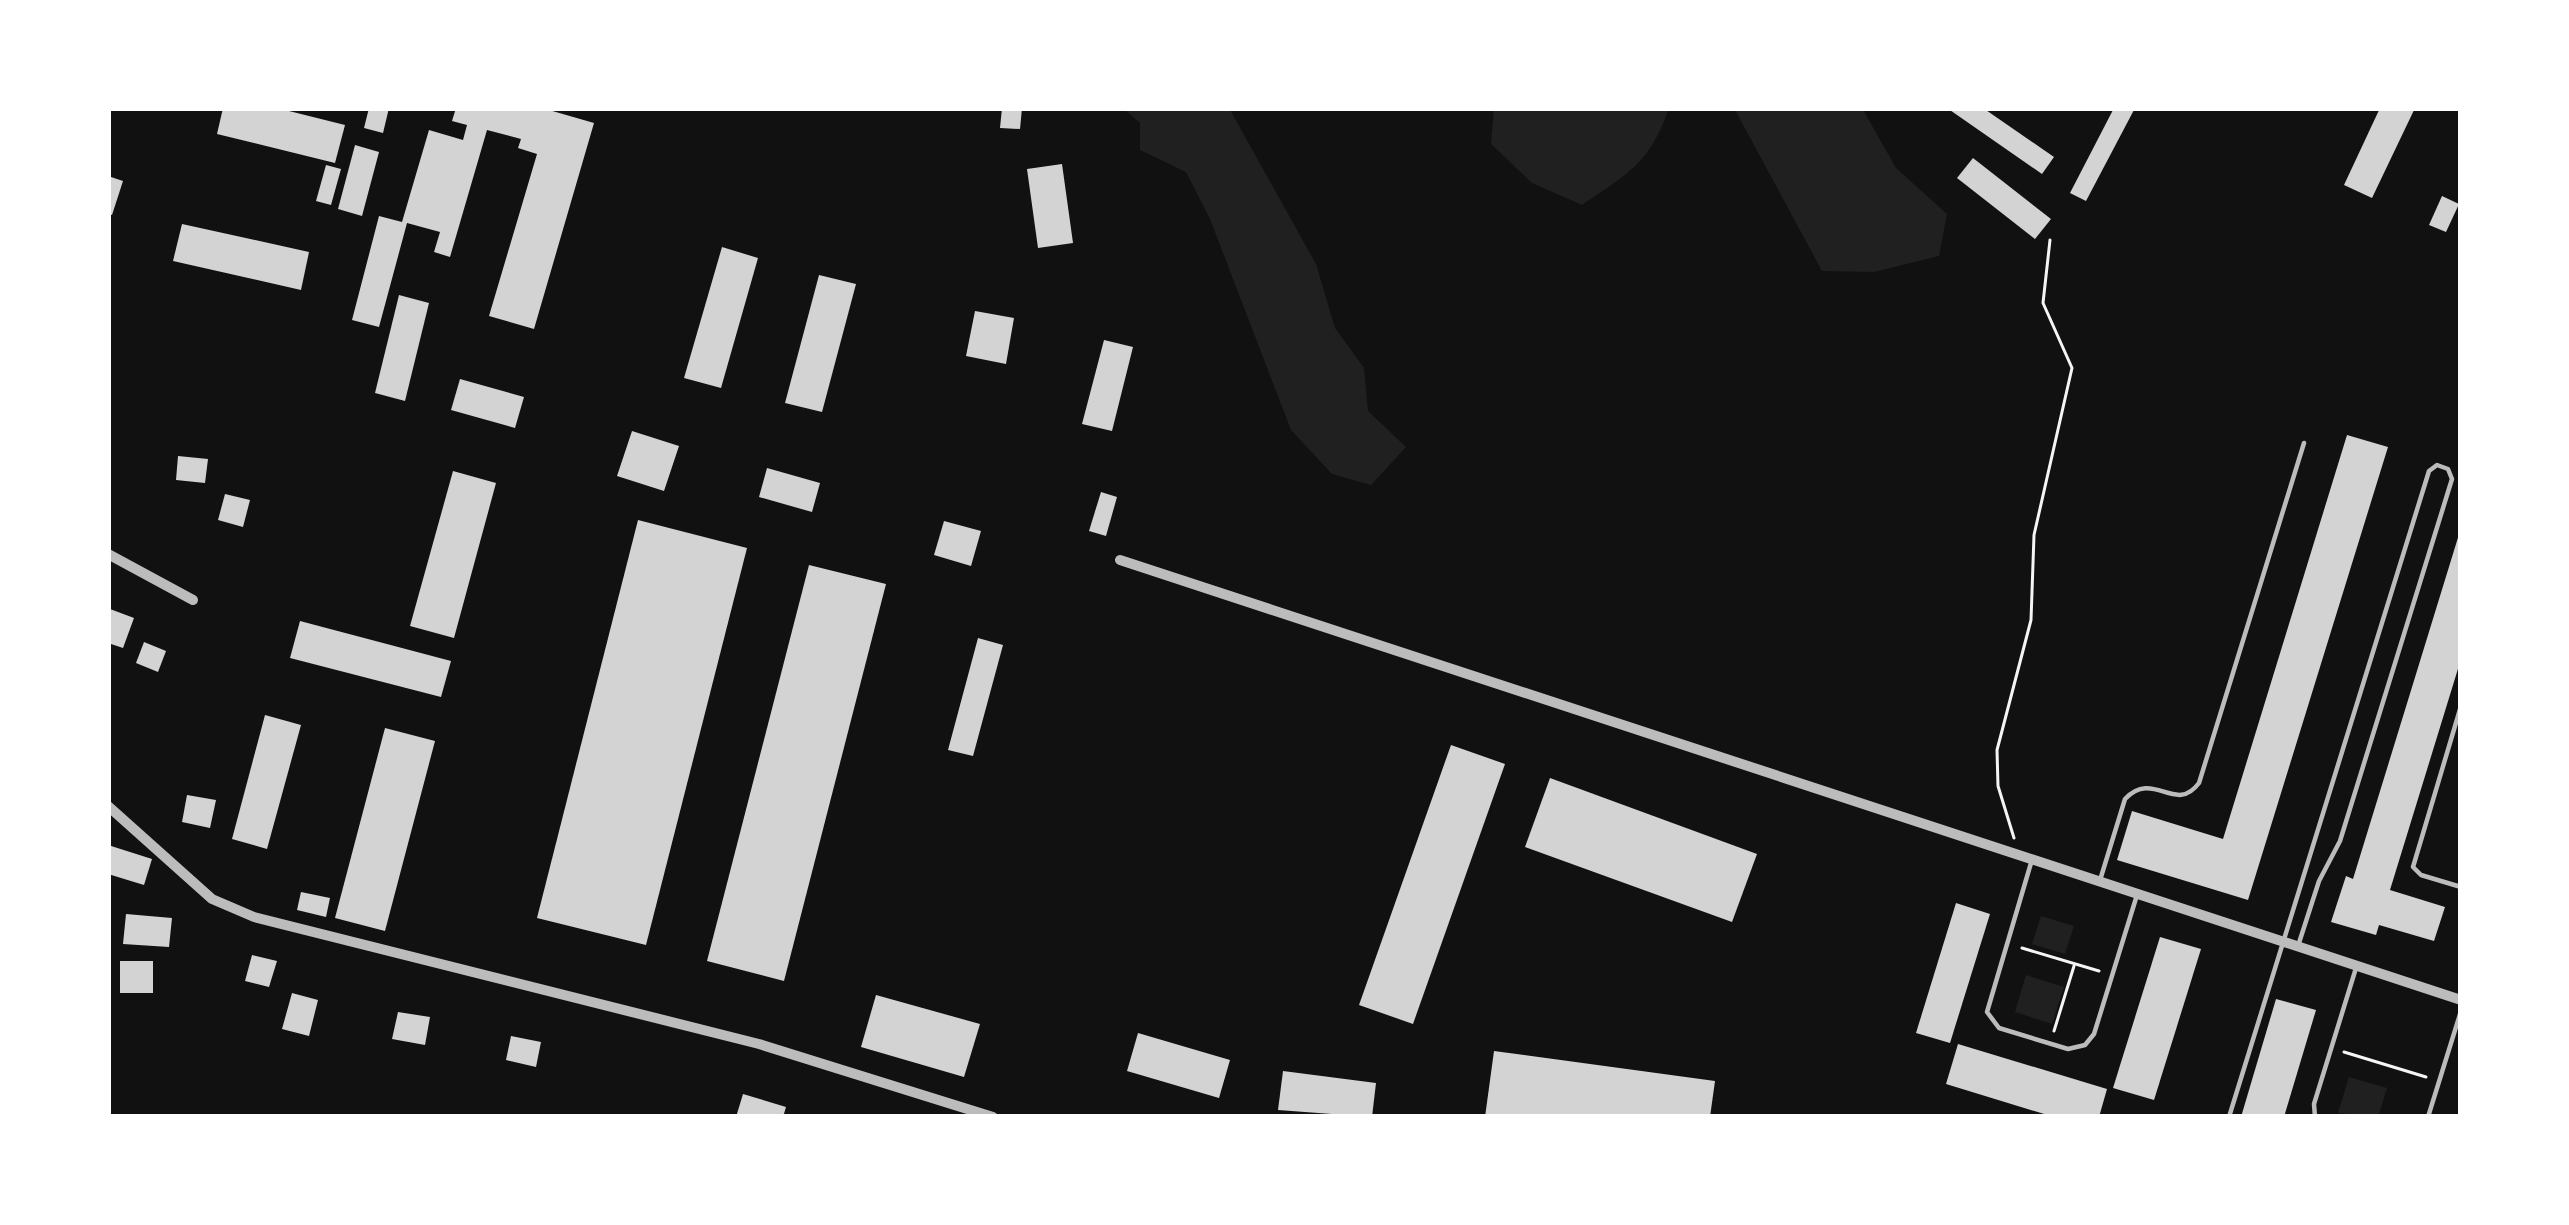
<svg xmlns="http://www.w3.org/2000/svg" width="2569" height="1225" font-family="'Open Sans',sans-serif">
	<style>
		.green { fill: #202020 }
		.building { fill: #d3d3d3 }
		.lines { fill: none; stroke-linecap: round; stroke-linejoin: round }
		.path { stroke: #f5f5f5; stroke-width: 3 }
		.service { stroke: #bcbcbc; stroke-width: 4.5 }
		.minor { stroke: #bcbcbc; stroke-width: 10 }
	</style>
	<rect width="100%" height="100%" fill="#111"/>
	<g class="green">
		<path d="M1123 108H1229L1316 264 1335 328 1364 368 1368 411 1406 447 1371 485 1332 474 1291 430 1210 219 1186 172 1140 150V123Z"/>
		<path d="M1494 108H1669C1650 163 1629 173 1582 205L1532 183 1491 144Z"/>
		<path d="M1734 108H1862L1896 168 1947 214 1939 256 1874 272 1822 271Z"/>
		<path d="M2041 916 2074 926 2065 954 2032 944Z"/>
		<path d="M2026 975 2064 987 2052 1024 2015 1012Z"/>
		<path d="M2349 1077 2387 1088 2378 1117 2338 1113Z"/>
	</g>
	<g class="building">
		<path d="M223 108H277L345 125 335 163 217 134Z"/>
		<path d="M369 108H389L383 133 364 128Z"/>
		<path d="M456 108H542L594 123 534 329 489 316 537 154 518 148 521 139 487 130 450 257 434 252 440 232 407 223 379 327 352 320 379 216 402 222 429 130 463 140 467 125 452 121Z"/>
		<path d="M1002 108H1022L1020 129 1000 128Z"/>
		<path d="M1947 108H1983L2054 157 2042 174Z"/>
		<path d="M2114 108H2135L2086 201 2070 193Z"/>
		<path d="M2380 108H2415L2372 198 2344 185Z"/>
		<path d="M355 145 379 152 362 216 338 209Z"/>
		<path d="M1973 158 2051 219 2035 239 1957 178Z"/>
		<path d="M1062 164 1073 243 1038 248 1027 169Z"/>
		<path d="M326 165 341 169 331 205 316 201Z"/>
		<path d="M108 176 123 181 112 215 108 214Z"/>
		<path d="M2442 196 2459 204 2446 232 2429 225Z"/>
		<path d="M182 224 309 252 301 290 173 261Z"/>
		<path d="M722 247 758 258 721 388 684 378Z"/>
		<path d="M819 275 856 284 822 412 785 403Z"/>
		<path d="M399 295 429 303 405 401 375 393Z"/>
		<path d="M975 311 1014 318 1006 364 966 356Z"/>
		<path d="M1104 340 1133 347 1112 431 1082 424Z"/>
		<path d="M460 379 524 397 515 428 451 410Z"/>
		<path d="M632 431 679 446 664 491 617 476Z"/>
		<path d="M2347 435 2388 447 2248 900 2117 860 2132 811 2223 839Z"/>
		<path d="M178 456 208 459 205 483 176 480Z"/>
		<path d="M767 468 820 483 812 512 759 497Z"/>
		<path d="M453 471 496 483 454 638 410 626Z"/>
		<path d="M1101 492 1117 497 1106 536 1089 531Z"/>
		<path d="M225 494 250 500 243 527 218 520Z"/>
		<path d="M638 520 747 548 646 945 537 918Z"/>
		<path d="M944 521 981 531 971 566 934 555Z"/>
		<path d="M2460 531 2461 659 2390 890 2445 907 2434 941 2379 925 2376 935 2331 922 2346 876 2353 879Z"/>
		<path d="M809 565 886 584 784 981 707 961Z"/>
		<path d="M110 609 134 618 123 648 108 643Z"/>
		<path d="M300 621 451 661 441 697 290 658Z"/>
		<path d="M978 638 1003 645 973 756 948 750Z"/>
		<path d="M144 642 166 651 158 672 136 663Z"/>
		<path d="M265 715 301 725 267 849 232 839Z"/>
		<path d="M385 728 435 741 385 931 335 918Z"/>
		<path d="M1451 745 1505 764 1413 1024 1359 1005Z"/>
		<path d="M1550 778 1757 854 1732 922 1525 847Z"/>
		<path d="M187 795 216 800 210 828 182 822Z"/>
		<path d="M108 845 152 859 144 885 108 874Z"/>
		<path d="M301 892 330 898 326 917 297 910Z"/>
		<path d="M1956 903 1990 914 1950 1043 1916 1033Z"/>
		<path d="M126 914 172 918 169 947 123 944Z"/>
		<path d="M2160 937 2201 949 2154 1100 2113 1088Z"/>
		<path d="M252 955 277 961 269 987 245 981Z"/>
		<rect x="120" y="961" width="33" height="32"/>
		<path d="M292 993 318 1000 309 1036 282 1029Z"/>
		<path d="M876 995 980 1024 964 1077 861 1047Z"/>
		<path d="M2276 999 2316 1010 2284 1117H2241Z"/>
		<path d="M398 1012 430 1017 425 1045 392 1039Z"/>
		<path d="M1138 1033 1230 1060 1219 1098 1127 1071Z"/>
		<path d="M511 1036 541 1042 536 1067 506 1060Z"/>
		<path d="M1958 1044 2107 1089 2099 1117H2054L1946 1084Z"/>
		<path d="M1494 1051 1715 1081 1710 1117H1485Z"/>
		<path d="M1283 1071 1376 1083 1372 1117 1278 1110Z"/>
		<path d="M743 1094 786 1107 783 1117H736Z"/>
	</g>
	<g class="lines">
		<g class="path">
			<path d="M2014 838 1998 786 1997 750 2031 620 2034 535 2072 368 2043 303 2050 240"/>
			<path d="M2022 948 2099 971"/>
			<path d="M2054 1031 2074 966"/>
			<path d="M2344 1052 2426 1077"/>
		</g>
		<g class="service">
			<path d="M2461 706 2413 867 2421 875 2461 887"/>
			<path d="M2031 863 1987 1012 1999 1028 2068 1049 2085 1045 2094 1034 2137 895"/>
			<path d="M2101 877 2125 799C2154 769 2175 815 2199 783L2304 443"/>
			<path d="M2229 1117 2429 471 2437 465 2448 469 2452 479 2340 841 2319 881 2298 946"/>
			<path d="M2315 1117 2314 1104 2356 968"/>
			<path d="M2428 1117 2461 1011"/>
		</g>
		<g class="minor">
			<path d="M108 554 193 600"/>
			<path d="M1120 560 2461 1000"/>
			<path d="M108 806 212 899 254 917 759 1044 993 1117"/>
		</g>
	</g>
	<rect width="2569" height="1225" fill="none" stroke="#ffffff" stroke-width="222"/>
</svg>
